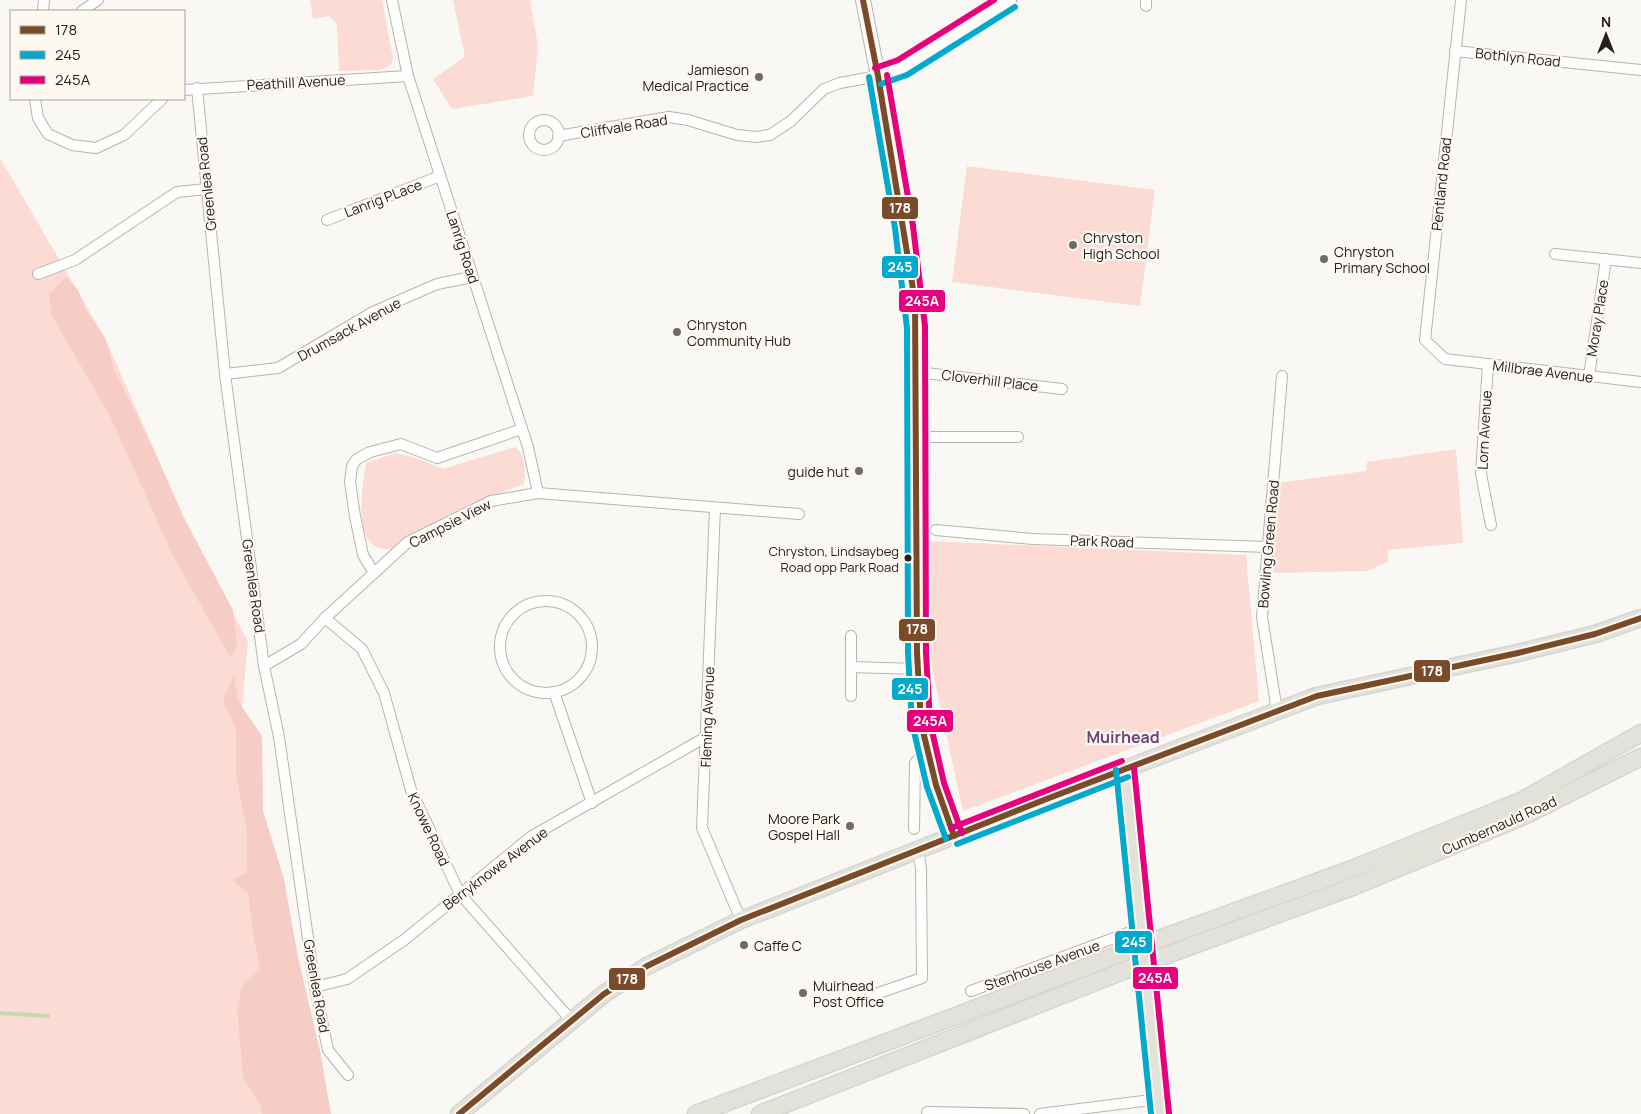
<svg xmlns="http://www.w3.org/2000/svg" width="1641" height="1114" font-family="Manrope,sans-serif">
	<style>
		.green { fill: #fcdbd4 }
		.forest { fill: #f6cdc5 }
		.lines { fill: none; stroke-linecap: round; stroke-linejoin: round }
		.stream { stroke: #c4d9ae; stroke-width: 4 }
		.minor-casing { stroke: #b6b4b1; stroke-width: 12 }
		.tertiary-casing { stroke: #b6b4b1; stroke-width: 15 }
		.secondary-casing { stroke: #b6b4b1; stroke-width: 16 }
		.primary-casing { stroke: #d6d5d2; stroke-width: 19 }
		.minor { stroke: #fefefd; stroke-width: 10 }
		.tertiary { stroke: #fefefd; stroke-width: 12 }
		.secondary { stroke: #fefefd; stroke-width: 14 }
		.primary { stroke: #e2e1da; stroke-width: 16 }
		.primary-bridge-casing { stroke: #d6d5d2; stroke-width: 19; stroke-linecap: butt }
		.primary-bridge { stroke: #e2e1da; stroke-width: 16 }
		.bus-1-casing { stroke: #fef9f0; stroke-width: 10 }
		.bus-2-casing { stroke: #fef9f0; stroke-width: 10 }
		.bus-3-casing { stroke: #fef9f0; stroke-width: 10 }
		.bus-1 { stroke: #7a4b2a; stroke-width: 6 }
		.bus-2 { stroke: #00a9ce; stroke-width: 6 }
		.bus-3 { stroke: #e5007d; stroke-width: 6 }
		.poi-dot { fill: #6e6c69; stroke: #fef9f0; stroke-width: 2 }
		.bus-dot { fill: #23211e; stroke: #fef9f0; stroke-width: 2 }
		.labels { text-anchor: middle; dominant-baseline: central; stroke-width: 4.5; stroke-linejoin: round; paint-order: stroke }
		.bus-label { font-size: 13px; fill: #23211e; stroke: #fef9f0; text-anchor: end }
		.street-label { font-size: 14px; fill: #23211e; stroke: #fef9f0 }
		.poi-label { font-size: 14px; fill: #23211e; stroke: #fef9f0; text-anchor: start }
		.quarter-label { font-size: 16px; font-weight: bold; fill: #6a447e; stroke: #fef9f0 }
		.line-badge { stroke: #fef9f0; stroke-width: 2 }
		.badge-label { font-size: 14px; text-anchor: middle; font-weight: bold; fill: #fff }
	</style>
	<rect width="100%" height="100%" fill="#faf8f4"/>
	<g class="green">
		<path d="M310 0H382L393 58 391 65 381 70 339 71 337 24 329 16 313 19Z"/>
		<path d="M453 0H530L538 46 533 96 452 109 433 79 465 57Z"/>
		<path d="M0 158 105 338 189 529 248 642 241 717 271 1114H0Z"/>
		<path d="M967 166 1155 190 1140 306 952 282Z"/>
		<path d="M515 447C526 455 525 472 524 484L485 499 391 549C388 549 382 549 379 548 353 538 363 484 366 463L396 453 419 459 443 469Z"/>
		<path d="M1456 449 1463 543 1388 550V562L1367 571 1273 573 1277 483 1366 471 1367 462Z"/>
		<path d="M928 541 1246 555 1259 701 963 811 931 664Z"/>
	</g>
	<g class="forest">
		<path d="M66 277 78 290 86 310 105 338 114 370 151 444 183 516 233 610 237 647 230 657 172 554 111 418 52 316 49 294Z"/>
		<path d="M234 675 238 701 262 736 263 811 284 879 298 957 320 1051 331 1114H262L261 1106 243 1077 237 1006 243 984 260 969 253 935 248 893 232 880 247 872V831L236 774V729L223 700Z"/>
	</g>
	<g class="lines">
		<path class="stream" d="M0 1013 48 1016"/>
		<defs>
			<g id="minor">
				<path d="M392 0 408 76 528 447 538 493"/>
				<path d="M1461 0 1425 340 1445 359 1641 382"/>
				<path d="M1146 6V0"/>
				<path d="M43 11 44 0"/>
				<path d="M82 11 98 0"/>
				<path d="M1455 51 1641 70"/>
				<path d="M197 88 225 374 264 666 279 737 315 987 328 1050 348 1075"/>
				<path d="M184 90 408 76"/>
				<path d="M35 99 38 118 48 134 72 145 96 148 124 135 162 99"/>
				<circle cx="544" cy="135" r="15"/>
				<path d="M558 136 669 117 688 120 737 135 756 137 770 135 791 121 824 89 840 83 878 76"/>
				<path d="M327 220 440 176"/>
				<path d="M1555 254 1641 263"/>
				<path d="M38 274 75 260 177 192 207 189"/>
				<path d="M1488 365 1481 474 1491 525"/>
				<path d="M917 372 1062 389"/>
				<path d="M225 374 278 368 373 312 437 284 472 277"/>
				<path d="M1589 376 1606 259"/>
				<path d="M917 437H1018"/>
				<path d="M715 508 702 828 741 920"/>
				<path d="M936 530 1033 539 1268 547"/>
				<path d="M374 573 363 555 355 516 350 482 352 466 357 459 370 452 401 444 437 458 522 429"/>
				<circle cx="546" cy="647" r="46"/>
				<path d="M325 618 362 649 384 693 411 790 460 894 571 1020"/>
				<path d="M851 636V696"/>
				<path d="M264 666 301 644 325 618 408 542 491 501 538 493 799 514"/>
				<path d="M851 667 917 669"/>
				<path d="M554 692 592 803"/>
				<path d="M1277 711 1262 617 1282 376"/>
				<path d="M914 829 915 763 927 748"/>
				<path d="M315 987 347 979 404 940 532 836 706 737"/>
				<path d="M971 991 1141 928"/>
				<path d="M870 996 922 978 921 868 918 850"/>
				<path d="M927 1112 1024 1114"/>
				<path d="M1040 1114 1159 1099"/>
			</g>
			<path id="tertiary" d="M878 76 902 68 1010 0"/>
			<path id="secondary" d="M863 0 878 76 915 301 917 352V653L921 723 936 785 954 836"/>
			<g id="primary">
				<path d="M1125 769 1160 1114"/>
				<path d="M1162 938 1352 869 1523 800 1641 733"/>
				<path d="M1164 956 1355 886 1524 816 1641 757"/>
				<path d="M459 1114 604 994 647 966 741 920 1049 798 1317 696 1518 653 1595 634 1641 618"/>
				<path d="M696 1114 1125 952"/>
				<path d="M760 1114 1126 970"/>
			</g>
		</defs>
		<use href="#minor" class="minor-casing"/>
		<use href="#tertiary" class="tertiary-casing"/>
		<use href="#secondary" class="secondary-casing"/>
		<use href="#primary" class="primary-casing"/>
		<use href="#minor" class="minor"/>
		<use href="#tertiary" class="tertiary"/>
		<use href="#secondary" class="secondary"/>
		<use href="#primary" class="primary"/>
		<defs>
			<g id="primary-bridge">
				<path d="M1125 952 1162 938"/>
				<path d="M1126 970 1164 956"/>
			</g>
		</defs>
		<use href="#primary-bridge" class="primary-bridge-casing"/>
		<use href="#primary-bridge" class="primary-bridge"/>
		<defs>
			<g id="bus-1">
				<path d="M863 0 878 76 915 301 917 653 921 723 936 785 954 836"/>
				<path d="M459 1114 604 994 647 966 741 920 1049 798 1317 696 1518 653 1595 634 1641 618"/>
			</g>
			<g id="bus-2">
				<path d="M869 77 895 228 907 328 908 653 912 723 927 787 946 839"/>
				<path d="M881 84 907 75 1015 7"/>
				<path d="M1116 770 1151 1114"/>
				<path d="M957 844 1128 777"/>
			</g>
			<g id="bus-3">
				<path d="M875 68 898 60 994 0"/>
				<path d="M887 75 913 226 925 326 926 653 930 722 944 783 962 833"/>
				<path d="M1134 768 1169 1113"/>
				<path d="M951 828 1122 761"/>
			</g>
		</defs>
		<use href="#bus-1" class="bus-1-casing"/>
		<use href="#bus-2" class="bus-2-casing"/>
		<use href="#bus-3" class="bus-3-casing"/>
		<use href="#bus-1" class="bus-1"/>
		<use href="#bus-2" class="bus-2"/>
		<use href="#bus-3" class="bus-3"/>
	</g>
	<g class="poi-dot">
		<circle cx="759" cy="77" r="5"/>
		<circle cx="1073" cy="245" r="5"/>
		<circle cx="1324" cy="259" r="5"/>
		<circle cx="677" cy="332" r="5"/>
		<circle cx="859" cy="471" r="5"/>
		<circle cx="850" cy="826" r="5"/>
		<circle cx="744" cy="945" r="5"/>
		<circle cx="803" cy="993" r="5"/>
	</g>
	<circle class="bus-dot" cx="908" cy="558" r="4.5"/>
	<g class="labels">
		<g class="bus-label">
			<text x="899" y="551">Chryston, Lindsaybeg<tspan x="899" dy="16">Road opp Park Road</tspan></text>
		</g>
		<g class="street-label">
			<text transform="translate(1518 57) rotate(6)">Bothlyn Road</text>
			<text transform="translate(296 82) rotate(-3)">Peathill Avenue</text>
			<text transform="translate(624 126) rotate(-9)">Cliffvale Road</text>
			<text transform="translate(206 184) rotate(-96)">Greenlea Road</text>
			<text transform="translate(1441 184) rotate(-84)">Pentland Road</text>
			<text transform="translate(383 198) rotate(-21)">Lanrig PLace</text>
			<text transform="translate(463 247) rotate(72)">Lanrig Road</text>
			<text transform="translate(1597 318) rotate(-81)">Moray Place</text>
			<text transform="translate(349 329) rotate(-29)">Drumsack Avenue</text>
			<text transform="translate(1543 371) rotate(7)">Millbrae Avenue</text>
			<text transform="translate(990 380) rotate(7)">Cloverhill Place</text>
			<text transform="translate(1484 430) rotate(-87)">Lorn Avenue</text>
			<text transform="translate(450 523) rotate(-27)">Campsie View</text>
			<text transform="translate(1102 541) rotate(2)">Park Road</text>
			<text transform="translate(1268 544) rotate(-85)">Bowling Green Road</text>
			<text transform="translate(254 586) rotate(82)">Greenlea Road</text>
			<text transform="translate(707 717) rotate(-88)">Fleming Avenue</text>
			<text transform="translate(1499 825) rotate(-24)">Cumbernauld Road</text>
			<text transform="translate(429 829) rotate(65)">Knowe Road</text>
			<text transform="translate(495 868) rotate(-37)">Berryknowe Avenue</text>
			<text transform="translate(1042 965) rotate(-20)">Stenhouse Avenue</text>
			<text transform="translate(317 986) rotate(80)">Greenlea Road</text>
		</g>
		<g class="poi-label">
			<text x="749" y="69" text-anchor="end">Jamieson<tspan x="749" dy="16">Medical Practice</tspan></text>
			<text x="1083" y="237">Chryston<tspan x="1083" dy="16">High School</tspan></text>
			<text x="1334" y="251">Chryston<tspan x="1334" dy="16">Primary School</tspan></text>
			<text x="687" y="324">Chryston<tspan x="687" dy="16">Community Hub</tspan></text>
			<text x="849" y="471" text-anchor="end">guide hut</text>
			<text x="840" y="818" text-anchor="end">Moore Park<tspan x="840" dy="16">Gospel Hall</tspan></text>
			<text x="754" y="945">Caffe C</text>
			<text x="813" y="985">Muirhead<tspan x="813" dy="16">Post Office</tspan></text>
		</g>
		<g class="quarter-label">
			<text x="1123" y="737">Muirhead</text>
		</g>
	</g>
	<g class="line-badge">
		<rect x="881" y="196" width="38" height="24" rx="5" fill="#7a4b2a"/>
		<rect x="881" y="255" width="38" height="24" rx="5" fill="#00a9ce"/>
		<rect x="898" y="289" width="48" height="24" rx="5" fill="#e5007d"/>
		<rect x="898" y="618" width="38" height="24" rx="5" fill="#7a4b2a"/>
		<rect x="1413" y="659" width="38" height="24" rx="5" fill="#7a4b2a"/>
		<rect x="891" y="677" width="38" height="24" rx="5" fill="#00a9ce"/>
		<rect x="906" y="709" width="48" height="24" rx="5" fill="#e5007d"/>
		<rect x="1114" y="930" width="39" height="24" rx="5" fill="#00a9ce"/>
		<rect x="1132" y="966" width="47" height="24" rx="5" fill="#e5007d"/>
		<rect x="608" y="967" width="38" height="24" rx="5" fill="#7a4b2a"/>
	</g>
	<g class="badge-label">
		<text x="900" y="213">178</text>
		<text x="900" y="272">245</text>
		<text x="922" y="306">245A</text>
		<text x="917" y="634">178</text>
		<text x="1432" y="676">178</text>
		<text x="910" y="694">245</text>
		<text x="930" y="726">245A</text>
		<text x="1134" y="947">245</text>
		<text x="1155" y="983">245A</text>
		<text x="627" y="984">178</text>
	</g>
	<rect x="10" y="10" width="175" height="90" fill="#fef9f0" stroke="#a6a39c"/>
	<rect x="20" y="26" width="25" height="8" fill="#7a4b2a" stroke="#a6a39c"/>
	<text x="55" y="35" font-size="15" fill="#23211e">178</text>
	<rect x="20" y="51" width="25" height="8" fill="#00a9ce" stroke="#a6a39c"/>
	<text x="55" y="60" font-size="15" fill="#23211e">245</text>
	<rect x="20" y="76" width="25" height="8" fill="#e5007d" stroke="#a6a39c"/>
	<text x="55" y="85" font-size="15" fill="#23211e">245A</text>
	<g transform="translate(1606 35)" stroke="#fef9f0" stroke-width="4" paint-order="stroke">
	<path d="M0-4L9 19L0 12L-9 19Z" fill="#23211e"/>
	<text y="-8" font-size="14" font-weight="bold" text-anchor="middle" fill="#23211e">N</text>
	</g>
</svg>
